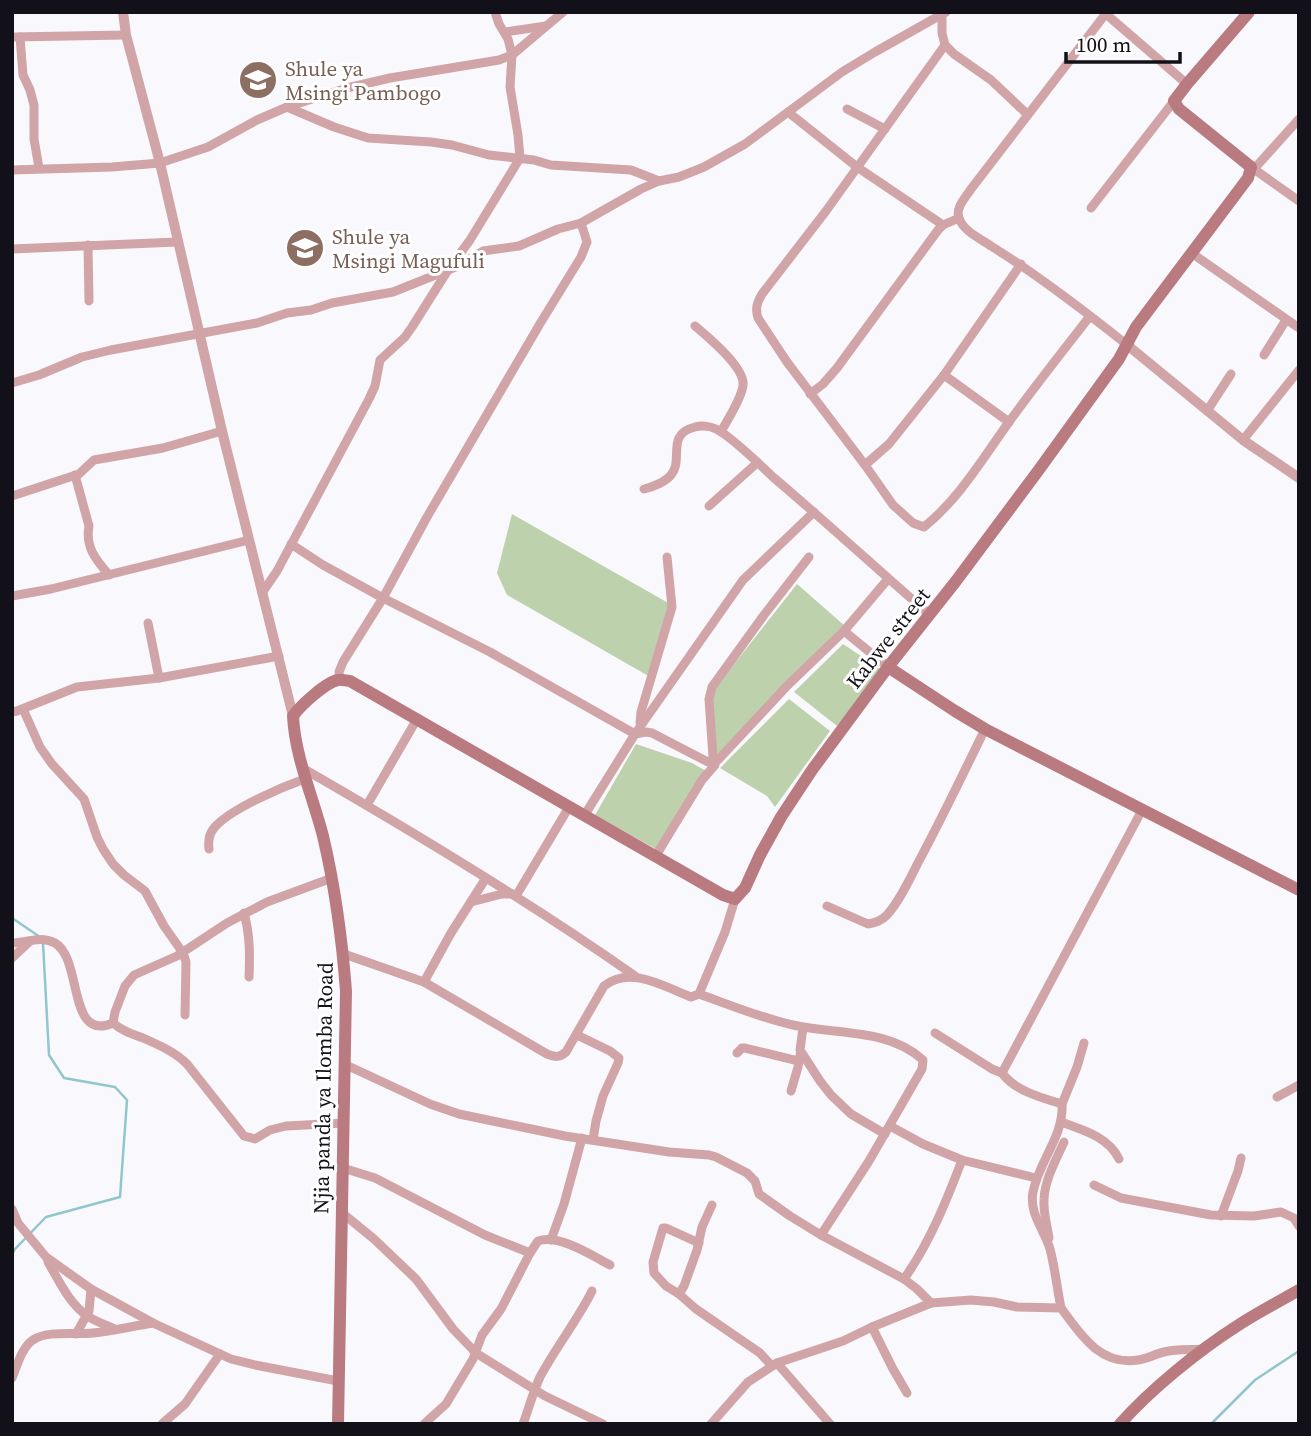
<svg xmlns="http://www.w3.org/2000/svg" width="1311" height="1436" font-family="'Source Serif 4',serif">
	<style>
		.green { fill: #bed1ad }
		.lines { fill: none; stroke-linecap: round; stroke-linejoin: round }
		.stream { stroke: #90c6cc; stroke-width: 2.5 }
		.minor { stroke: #d1a5a8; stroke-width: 9 }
		.tertiary { stroke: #d1a5a8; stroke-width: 10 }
		.secondary { stroke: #ba7b80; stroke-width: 12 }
		.labels { text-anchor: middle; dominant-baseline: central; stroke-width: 6; stroke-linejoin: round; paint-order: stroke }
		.education-label { font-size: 21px; fill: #785e54; stroke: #fff; text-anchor: start }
		.street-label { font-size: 21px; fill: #121119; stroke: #fff }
	</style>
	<rect width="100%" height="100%" fill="#f9f9fd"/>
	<g class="green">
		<path d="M512 514 670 604 652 678 507 595 497 573Z"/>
		<path d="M797 584 845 626 714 758 709 696Z"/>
		<path d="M843 644 882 670 837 726 794 692Z"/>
		<path d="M789 699 830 731 775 807 767 796 720 768Z"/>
		<path d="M636 744 692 763 708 772 663 853 595 815Z"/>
	</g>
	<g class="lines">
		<g class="stream">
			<path d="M12 918 40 937"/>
			<path d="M12 1255 15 1249 46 1217 120 1197 127 1100 115 1087 64 1078 49 1055 43 943"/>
			<path d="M1211 1424 1255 1380 1299 1351"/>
		</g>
		<g class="minor">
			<path d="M1107 12 971 189C966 197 955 208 959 218 963 231 981 239 991 246 1038 275 1082 309 1126 344"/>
			<path d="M1106 14 1187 84"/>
			<path d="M942 15V33L945 45 954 54 991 80 1027 114"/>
			<path d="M505 32 546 26"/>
			<path d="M12 37 126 35"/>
			<path d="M20 37 23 75 30 90 34 105V139L39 168"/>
			<path d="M945 45 826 211 762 294C757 303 755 308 758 318L787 362 865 465 893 505 913 523 924 527C959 499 983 458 1009 422 1035 386 1063 351 1090 316"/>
			<path d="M287 107 334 127 368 138 431 142 452 145 489 155 534 160 551 165 631 170 659 181"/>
			<path d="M847 109 885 129"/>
			<path d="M788 112 857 167 943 225"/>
			<path d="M1251 167 1299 201"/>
			<path d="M1254 169 1299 119"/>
			<path d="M12 170 112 167 160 163 208 147 257 120 287 107 347 88 390 78 499 60 512 55 563 12"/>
			<path d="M1091 208 1174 101"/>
			<path d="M88 245 89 301"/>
			<path d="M12 249 177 242"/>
			<path d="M1193 254 1299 328"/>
			<path d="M695 326C708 337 746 368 743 386 740 402 728 418 721 432"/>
			<path d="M1264 355 1286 320"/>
			<path d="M944 375 1009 422"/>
			<path d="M12 383 39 375 82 357 111 350 257 323 287 313 311 310 332 303 393 292 458 266 483 251 519 246 558 229 581 223 641 189 659 181 679 177 704 167 745 144 842 72 875 52 946 12"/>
			<path d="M810 394 823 384 837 368 938 230 943 225 959 218"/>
			<path d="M1207 411 1231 374"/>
			<path d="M1243 440 1299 370"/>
			<path d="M865 465 889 444 944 375 1021 264"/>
			<path d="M75 475 89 526C85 547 96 560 109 575"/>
			<path d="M644 489C652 487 661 484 668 478 687 462 663 435 695 427 701 425 710 426 716 429 731 436 759 464 773 477 826 522 877 569 930 615"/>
			<path d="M12 496 79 474 94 460 163 448 222 431"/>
			<path d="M709 506 757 463"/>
			<path d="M291 544 323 565 383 598 490 652 635 734 743 580 814 512"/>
			<path d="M262 593 277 571 369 399 375 386 380 360 405 337 412 327 448 270 470 240 520 158 518 135 510 87 512 55 508 39 499 24 495 12"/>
			<path d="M12 596 51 589 249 540"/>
			<path d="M148 623 159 678"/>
			<path d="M844 631 888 667"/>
			<path d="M340 679 339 672 343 662 383 598 427 517 541 322 581 257 587 242 581 223"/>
			<path d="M23 709 40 747 52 764 84 799 97 837 103 849 113 864 124 875 145 891 164 926 183 953 186 962 185 1015"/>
			<path d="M12 712 17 711 77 687 159 678 279 656"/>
			<path d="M640 723 641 712 672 607 667 557"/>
			<path d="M711 763 713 757 709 699 712 687 764 615 809 557"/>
			<path d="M304 769C417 834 528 901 635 976"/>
			<path d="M367 805 417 719"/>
			<path d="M584 816 635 734 646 732 652 733 708 762 711 763 718 760 787 686 844 631 888 579"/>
			<path d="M209 849C208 841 209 834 214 828 230 809 282 787 307 778"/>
			<path d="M655 857 702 780 715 765"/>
			<path d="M516 896 569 807"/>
			<path d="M471 902 502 894H513"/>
			<path d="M827 906 868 924C876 923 881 921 887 915 901 899 910 878 920 859 943 816 964 772 985 729"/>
			<path d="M244 913C250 935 250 955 249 977"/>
			<path d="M12 943C27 943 40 935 55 943 83 959 67 1043 113 1023L115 1012 125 986 134 975 177 956 227 923 267 902 332 878"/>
			<path d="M344 954 424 982 547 1054C555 1057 559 1058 566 1052L604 986C630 965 665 987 691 997L699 994 725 932 735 899"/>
			<path d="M12 958 29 942"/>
			<path d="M424 982 451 933 486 878"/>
			<path d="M699 994C730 1005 761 1018 793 1025 836 1035 888 1028 923 1060L922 1069 869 1161 821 1235"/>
			<path d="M113 1023C122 1031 132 1034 143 1038 159 1045 175 1052 187 1064L244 1136 255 1139 270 1130 286 1126 344 1123"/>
			<path d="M803 1028 800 1050 820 1081 831 1095 851 1114 885 1134"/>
			<path d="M935 1033 992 1069 1002 1073"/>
			<path d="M577 1035 610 1051 619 1058 618 1063 603 1096 596 1121 593 1140"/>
			<path d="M737 1053 742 1048H745L799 1061"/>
			<path d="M344 1064 430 1104 459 1114 565 1136 669 1152 709 1155 716 1157 747 1173 755 1181 759 1194 790 1216 821 1235 904 1279 917 1289 931 1303"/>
			<path d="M791 1091 798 1067 800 1055"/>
			<path d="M1277 1097 1299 1085"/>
			<path d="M1062 1104 1077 1067 1084 1043"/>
			<path d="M1061 1122C1083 1130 1109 1137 1119 1159"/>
			<path d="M890 1126 923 1144 962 1160 1036 1178"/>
			<path d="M343 1168 375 1178 485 1235 530 1253"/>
			<path d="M1094 1185 1121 1198 1211 1215 1254 1216 1281 1212 1294 1218 1299 1226"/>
			<path d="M12 1209 18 1223 46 1257 91 1289 153 1323 231 1359 255 1365 338 1381"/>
			<path d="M341 1212 374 1239 416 1279 453 1329 476 1353 545 1396 603 1424"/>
			<path d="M1221 1216 1238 1171 1241 1158"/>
			<path d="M1049 1238C1047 1225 1043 1212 1044 1199 1045 1179 1056 1160 1064 1142"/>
			<path d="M551 1240 564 1204 582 1138"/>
			<path d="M699 1243 666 1228H663L653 1262 654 1273 666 1286 679 1294 696 1309 760 1353 772 1366"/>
			<path d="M48 1262C59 1281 70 1305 89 1317 97 1322 106 1325 115 1329"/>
			<path d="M904 1279C930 1242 946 1202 962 1160"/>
			<path d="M679 1294 684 1286 697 1250 702 1227 712 1205"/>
			<path d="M1061 1308C1057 1288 1055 1268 1050 1249 1044 1229 1029 1214 1033 1192 1039 1161 1064 1136 1062 1104 1042 1098 1015 1091 1002 1073L1142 810"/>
			<path d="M872 1327 893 1369 907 1393"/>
			<path d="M76 1334 89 1311 91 1289"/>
			<path d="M777 1363 830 1424"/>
			<path d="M12 1378C17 1366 22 1347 33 1340 47 1330 76 1335 93 1333 113 1331 133 1326 153 1323"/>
			<path d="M162 1424 185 1404 220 1354"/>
			<path d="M424 1424 446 1404 473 1359 482 1335 501 1309 530 1253 538 1241C559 1234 591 1255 610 1265"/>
			<path d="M523 1424C529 1408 533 1392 540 1377 556 1347 577 1321 592 1291"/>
			<path d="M711 1424 748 1382 777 1363 843 1341 872 1327 931 1303 971 1300 994 1302 1017 1307 1061 1308C1081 1335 1100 1366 1138 1360 1147 1359 1155 1354 1164 1352 1177 1349 1190 1350 1203 1349"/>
		</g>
		<g class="tertiary">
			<path d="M123 12 126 35 160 163 222 431 293 716"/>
			<path d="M1126 344 1243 440 1299 478"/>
		</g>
		<g class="secondary">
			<path d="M888 667 955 711 985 729 1299 890"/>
			<path d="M338 1424 346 991C342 939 335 887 323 836 313 797 295 757 293 716 300 706 326 682 338 680 341 679 347 681 350 681L723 895 735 899 745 888 760 855 781 817 812 770 888 667 956 581 1038 471 1119 359 1136 327 1248 178 1251 167 1179 109 1174 101 1187 84 1249 12"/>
			<path d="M1120 1424C1151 1389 1198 1351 1237 1326 1257 1313 1278 1302 1299 1290"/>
		</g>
	</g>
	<defs>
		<symbol id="school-disc" viewBox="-11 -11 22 22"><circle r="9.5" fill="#8d6e63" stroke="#fff"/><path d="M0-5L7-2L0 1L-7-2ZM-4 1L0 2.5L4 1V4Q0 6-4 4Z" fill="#fff"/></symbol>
	</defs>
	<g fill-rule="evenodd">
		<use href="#school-disc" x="236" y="58" width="44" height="44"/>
		<use href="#school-disc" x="283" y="226" width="44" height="44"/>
	</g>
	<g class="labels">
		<g class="education-label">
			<text x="285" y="68">Shule ya<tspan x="285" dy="24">Msingi Pambogo</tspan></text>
			<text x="332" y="236">Shule ya<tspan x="332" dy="24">Msingi Magufuli</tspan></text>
		</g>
		<g class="street-label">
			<text transform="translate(888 638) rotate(-52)">Kabwe street</text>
			<text transform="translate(323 1088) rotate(-89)">Njia panda ya Ilomba Road</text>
		</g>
	</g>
	<rect width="1311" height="1436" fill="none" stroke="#121119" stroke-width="28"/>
	<path d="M1066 52v10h114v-10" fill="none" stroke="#121119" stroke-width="3.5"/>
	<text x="1076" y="52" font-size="21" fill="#121119" stroke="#ffffff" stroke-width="5" paint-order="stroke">100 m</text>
</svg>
